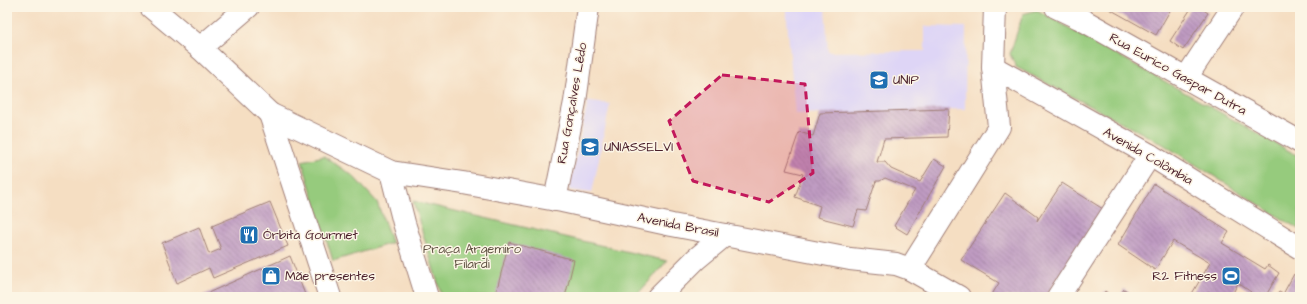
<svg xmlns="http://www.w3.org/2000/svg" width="1307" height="304" font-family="'Architects Daughter',sans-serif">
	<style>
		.built { fill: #ded5f6 }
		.green { fill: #96cb7d; stroke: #707554 }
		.building { fill: url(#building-back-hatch) }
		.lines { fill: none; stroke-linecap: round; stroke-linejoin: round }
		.street-casing { stroke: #a07e76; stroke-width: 24 }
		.street { stroke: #fff; stroke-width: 22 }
		.marked { fill: #c2185b; fill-opacity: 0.2; stroke: #c2185b; stroke-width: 3; stroke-dasharray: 8 5; stroke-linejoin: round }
		.labels { text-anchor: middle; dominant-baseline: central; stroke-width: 3; stroke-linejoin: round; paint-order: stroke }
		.street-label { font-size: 13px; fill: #4a1f2b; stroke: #fcf5e5 }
		.poi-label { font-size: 13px; fill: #4a1f2b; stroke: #fcf5e5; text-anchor: start }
		.park-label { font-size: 13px; fill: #615344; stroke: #fcf5e5 }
	</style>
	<defs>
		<pattern id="building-back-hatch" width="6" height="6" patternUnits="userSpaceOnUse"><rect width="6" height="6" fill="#bf9bc2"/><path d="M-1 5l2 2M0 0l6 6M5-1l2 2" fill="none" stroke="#9d7e9e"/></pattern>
	</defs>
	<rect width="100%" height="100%" fill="#fcf5e5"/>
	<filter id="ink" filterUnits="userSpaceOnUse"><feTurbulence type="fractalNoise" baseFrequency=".025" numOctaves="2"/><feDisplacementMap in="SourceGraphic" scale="8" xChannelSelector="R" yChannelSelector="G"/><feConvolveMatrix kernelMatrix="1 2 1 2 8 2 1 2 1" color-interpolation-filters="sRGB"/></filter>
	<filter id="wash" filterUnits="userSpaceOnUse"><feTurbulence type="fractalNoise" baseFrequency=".012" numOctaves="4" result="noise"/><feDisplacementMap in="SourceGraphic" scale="16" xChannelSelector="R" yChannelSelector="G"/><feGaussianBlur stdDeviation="0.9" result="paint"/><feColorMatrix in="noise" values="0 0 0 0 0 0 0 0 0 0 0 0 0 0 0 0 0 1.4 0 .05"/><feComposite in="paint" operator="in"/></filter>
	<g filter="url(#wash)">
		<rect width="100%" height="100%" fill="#f5dec2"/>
		<g class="built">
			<path d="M786 7H825L828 52 925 51V26L966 27 965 109 795 114Z"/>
			<path d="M588 101 610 104 592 193 569 190Z"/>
		</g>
		<g class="green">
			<path d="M1037 10 1300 157V230L1161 143 1016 67 1010 54 1023 14Z"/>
			<path d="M324 156 353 176 377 202 392 243 333 261 302 161Z"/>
			<path d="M413 201 667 261 635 297H442Z"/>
		</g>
		<g id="blocks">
			<g class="building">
				<path d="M1106 7H1172L1156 35Z"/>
				<path d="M1192 7H1199L1208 13 1183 50 1170 41Z"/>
				<path d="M949 109 947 137 884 139 877 162H885L891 169 920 182 934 159 946 166 907 234 894 226 915 190 885 178 880 181H876L866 211 858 210 853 226 817 217 820 206 795 197 803 174 786 170 799 132 813 136 820 113Z"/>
				<path d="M1062 183 1103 209 1046 297H993L991 296 999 283 961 260 1005 193 1038 217 1037 221Z"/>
				<path d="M1154 184 1229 232 1222 243 1265 269 1268 265 1279 273 1265 297H1248L1251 292 1238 283 1231 297H1217L1209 292 1205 297H1190L1210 263 1173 241 1155 270 1118 245Z"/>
				<path d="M270 202 288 246 213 278 209 268 177 283 162 243 199 227 209 254 221 249 212 226Z"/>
				<path d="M509 242 574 260 565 297H495Z"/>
				<path d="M290 256 306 297H199Z"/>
				<path d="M1294 274 1300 278V297H1275L1279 292 1283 294Z"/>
				<path d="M1124 289 1137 297H1119Z"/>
				<path d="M1105 291 1113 297H1101Z"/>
			</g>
		</g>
	</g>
	<g filter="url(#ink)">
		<use href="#blocks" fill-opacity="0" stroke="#a07e76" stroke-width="1"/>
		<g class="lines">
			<defs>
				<g id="street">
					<path d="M151 7 200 48 270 114 391 172 463 183 562 201 672 225 850 259 896 264 910 269 959 297"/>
					<path d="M1056 7 1079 18 1300 142"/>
					<path d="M200 48 248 7"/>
					<path d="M993 67 1150 155 1300 248"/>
					<path d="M1186 78 1233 7"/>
					<path d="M270 114 330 297"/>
					<path d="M391 172 404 223 427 297"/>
					<path d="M555 200 575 102 588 7"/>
					<path d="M910 269 999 127 993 67 995 7"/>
					<path d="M658 297 696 259 725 235"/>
					<path d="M1058 297 1150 155"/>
				</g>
			</defs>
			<use href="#street" class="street-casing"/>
			<use href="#street" class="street"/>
		</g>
	</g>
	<path class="marked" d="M722 75 805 84 813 173 769 202 693 181 669 121Z"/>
	<defs>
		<symbol id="university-square" viewBox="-11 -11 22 22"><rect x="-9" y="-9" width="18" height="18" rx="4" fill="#1f6fb2" stroke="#fcf5e5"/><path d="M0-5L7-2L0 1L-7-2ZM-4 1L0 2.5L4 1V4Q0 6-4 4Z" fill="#fff"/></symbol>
		<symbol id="restaurant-square" viewBox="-11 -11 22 22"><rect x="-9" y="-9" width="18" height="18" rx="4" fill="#1f6fb2" stroke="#fcf5e5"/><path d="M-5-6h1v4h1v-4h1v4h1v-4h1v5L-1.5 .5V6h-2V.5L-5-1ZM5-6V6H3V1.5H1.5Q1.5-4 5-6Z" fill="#fff"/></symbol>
		<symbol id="shop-square" viewBox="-11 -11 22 22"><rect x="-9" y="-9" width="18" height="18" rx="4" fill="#1f6fb2" stroke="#fcf5e5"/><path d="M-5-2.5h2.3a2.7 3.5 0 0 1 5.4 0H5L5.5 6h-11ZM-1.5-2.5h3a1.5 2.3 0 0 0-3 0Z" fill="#fff"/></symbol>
		<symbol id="stadium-square" viewBox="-11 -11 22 22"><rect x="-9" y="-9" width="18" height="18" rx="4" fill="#1f6fb2" stroke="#fcf5e5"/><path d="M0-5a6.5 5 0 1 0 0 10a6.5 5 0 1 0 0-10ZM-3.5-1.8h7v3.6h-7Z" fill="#fff"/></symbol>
	</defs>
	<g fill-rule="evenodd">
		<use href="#university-square" x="868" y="69" width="22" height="22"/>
		<use href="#university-square" x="579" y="136" width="22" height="22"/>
		<use href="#restaurant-square" x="238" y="224" width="22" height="22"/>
		<use href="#shop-square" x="260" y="265" width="22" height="22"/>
		<use href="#stadium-square" x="1220" y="265" width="22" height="22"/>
	</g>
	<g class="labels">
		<g class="street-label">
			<text transform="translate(1178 74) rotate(29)">Rua Eurico Gaspar Dutra</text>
			<text transform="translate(572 103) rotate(-80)">Rua Gonçalves Lêdo</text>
			<text transform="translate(1148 156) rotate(30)">Avenida Colômbia</text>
			<text transform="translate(678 225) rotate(11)">Avenida Brasil</text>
		</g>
		<g class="poi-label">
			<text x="893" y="80">UNIP</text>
			<text x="604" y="147">UNIASSELVI</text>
			<text x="263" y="235">Órbita Gourmet</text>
			<text x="285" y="276">Mãe presentes</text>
			<text x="1217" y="276" text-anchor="end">R2 Fitness</text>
		</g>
		<g class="park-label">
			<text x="472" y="249">Praça Argemiro<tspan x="472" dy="15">Filardi</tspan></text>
		</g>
	</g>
	<rect width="1307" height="304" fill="none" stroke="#fcf5e5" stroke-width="24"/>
</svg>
